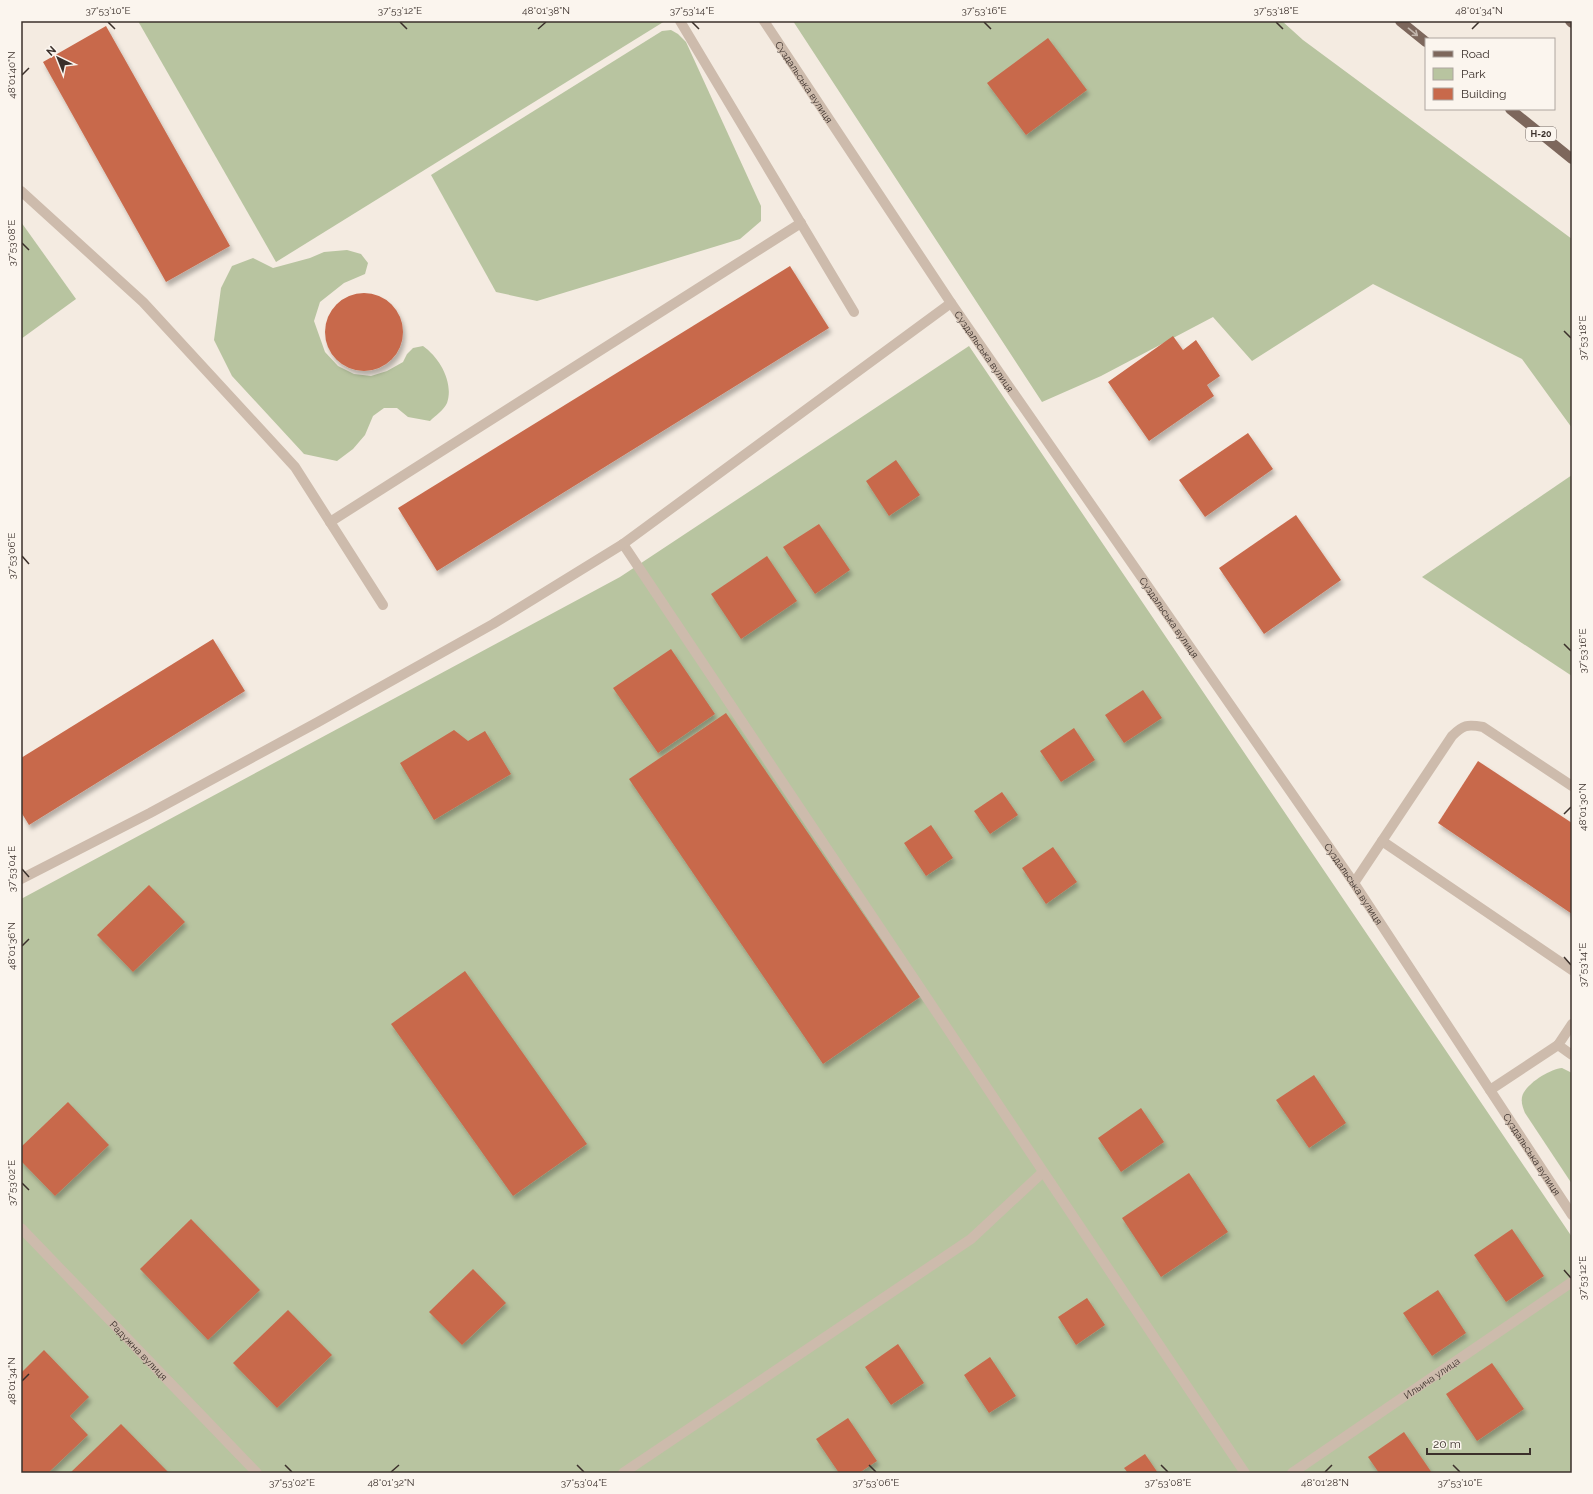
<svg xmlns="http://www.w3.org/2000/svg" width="1593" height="1494" font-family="Raleway,sans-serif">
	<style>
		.green { fill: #b8c4a0 }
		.building { fill: #c8694b; filter: url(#shadow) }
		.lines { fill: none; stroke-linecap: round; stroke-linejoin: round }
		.lane { stroke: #cdbbac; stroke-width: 10 }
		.street { stroke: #cdbbac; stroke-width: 10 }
		.primary { stroke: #7d675c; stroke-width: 10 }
		.oneway { stroke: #c2b5ac }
		.ticks { fill: none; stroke: #3b302b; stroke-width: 1.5 }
		.labels { text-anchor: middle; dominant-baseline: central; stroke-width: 3.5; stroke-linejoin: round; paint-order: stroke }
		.shield { fill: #fbf5ee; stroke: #756b66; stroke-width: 1 }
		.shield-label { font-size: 9px; font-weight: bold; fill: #3b302b }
		.street-label { font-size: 10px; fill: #3b302b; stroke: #fbf5ee }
		.neatline { fill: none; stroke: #3b302b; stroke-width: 1.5 }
		.ticks-label { font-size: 10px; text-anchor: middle; fill: #3b302b }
	</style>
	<defs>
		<filter id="shadow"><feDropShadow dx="2.5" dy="4.5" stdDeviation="2" flood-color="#0004"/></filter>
	</defs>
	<rect width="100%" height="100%" fill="#f4ebe1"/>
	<g class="green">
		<path d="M138 21H665L276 262Z"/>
		<path d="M793 21H1282L1303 40 1572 239V428L1522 359 1373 284 1252 361 1213 317 1101 376 1042 402Z"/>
		<path d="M671 30 678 34 686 42 761 206V221L740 239 537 301 496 292 431 175 662 31Z"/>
		<path d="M21 222 76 299 21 339Z"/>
		<path d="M347 250 361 254 368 263 365 274 344 283 320 302 314 321 325 352 338 366 354 374 371 376 387 371 403 362 407 354 413 348 423 346C440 358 454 383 447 403 444 410 435 416 430 421L408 417 397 408H384L373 416 365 435 353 449 337 461 304 454 232 376 214 340 221 288 232 266 253 258 273 268 310 258 324 252Z"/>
		<path d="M969 346 1572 1237V1473H21V899L620 577Z"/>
		<path d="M1572 475V676L1422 577Z"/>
		<path d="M1562 1068 1572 1073V1184L1525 1113C1523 1108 1521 1103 1522 1097 1525 1084 1550 1069 1562 1068Z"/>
	</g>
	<g class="building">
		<path d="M106 26 230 246 166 282 43 62Z"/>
		<path d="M1048 38 1087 90 1026 135 987 83Z"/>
		<path d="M790 266 829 328 437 571 398 508Z"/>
		<circle cx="364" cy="332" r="39"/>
		<path d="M1173 336 1183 350 1196 340 1220 376 1207 385 1214 396 1149 441 1108 382Z"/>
		<path d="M1248 433 1273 469 1205 517 1179 480Z"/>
		<path d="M896 460 920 495 889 516 866 481Z"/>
		<path d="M1296 515 1341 580 1264 634 1219 568Z"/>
		<path d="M819 524 850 570 815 594 783 547Z"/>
		<path d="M767 556 797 601 741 639 711 594Z"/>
		<path d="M213 639 245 691 29 825 21 812V758Z"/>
		<path d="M671 649 715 714 658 753 613 688Z"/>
		<path d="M1143 690 1162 718 1124 743 1105 715Z"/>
		<path d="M726 713 920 997 823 1064 629 779Z"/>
		<path d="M1074 728 1095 760 1061 782 1040 751Z"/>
		<path d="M454 730 468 741 485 731 511 774 434 820 400 763Z"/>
		<path d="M1478 761 1572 823V914L1438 823Z"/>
		<path d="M1002 792 1018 815 990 834 974 811Z"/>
		<path d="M931 825 953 858 926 876 904 843Z"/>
		<path d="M1053 847 1077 882 1046 904 1022 868Z"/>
		<path d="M149 885 185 922 133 972 97 935Z"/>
		<path d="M465 971 587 1144 513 1196 391 1024Z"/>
		<path d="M1314 1075 1346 1123 1309 1148 1276 1100Z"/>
		<path d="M68 1102 109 1145 55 1196 21 1161V1147Z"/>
		<path d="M1141 1108 1164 1142 1121 1172 1098 1138Z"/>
		<path d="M1189 1173 1228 1232 1161 1277 1122 1218Z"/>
		<path d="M191 1219 260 1290 208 1340 140 1269Z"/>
		<path d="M1512 1229 1544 1276 1506 1302 1474 1255Z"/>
		<path d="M473 1269 506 1303 462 1345 429 1312Z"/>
		<path d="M1438 1290 1466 1333 1432 1356 1403 1313Z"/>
		<path d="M1087 1298 1105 1325 1076 1345 1058 1317Z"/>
		<path d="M288 1310 332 1355 277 1408 233 1363Z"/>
		<path d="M898 1344 924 1383 891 1405 865 1367Z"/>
		<path d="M44 1350 89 1397 70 1416 88 1435 48 1473H21V1373Z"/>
		<path d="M990 1357 1016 1396 989 1413 964 1375Z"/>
		<path d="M1492 1363 1524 1409 1477 1441 1446 1394Z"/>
		<path d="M848 1418 877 1461 859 1473H839L816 1439Z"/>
		<path d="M121 1424 169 1473H70Z"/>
		<path d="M1404 1432 1432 1473H1379L1368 1457Z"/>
		<path d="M1145 1454 1158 1473H1128L1124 1468Z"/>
	</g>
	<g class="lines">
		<g class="lane">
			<path d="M680 21 854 312"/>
			<path d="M21 191 143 302 295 467 383 605"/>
			<path d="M330 522 801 223"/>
			<path d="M1382 841 1572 970"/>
			<path d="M1354 883 1452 736C1463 725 1467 724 1483 727L1572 786"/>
			<path d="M1572 1024 1558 1045 1572 1055"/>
			<path d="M1490 1090 1558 1045"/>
			<path d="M623 1473 971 1239 1043 1172"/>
			<path id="s1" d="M1292 1473 1572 1282"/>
		</g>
		<g class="street">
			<path id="s2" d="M764 21 951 303 1354 883 1572 1215"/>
			<path d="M623 544 1245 1473"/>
			<path d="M21 879 150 813 318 722 493 624 623 544 951 303"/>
			<path id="s3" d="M21 1228 257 1473"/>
		</g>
		<g class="primary">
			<path d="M1400 21 1426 42"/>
			<path d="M1570 21 1572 23"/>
			<path d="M1510 109 1572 159"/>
		</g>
	</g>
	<defs><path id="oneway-shaft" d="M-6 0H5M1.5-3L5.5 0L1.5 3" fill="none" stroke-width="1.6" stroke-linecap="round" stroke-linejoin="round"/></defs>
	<use class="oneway" href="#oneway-shaft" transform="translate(1413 32) rotate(39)"/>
	<path class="ticks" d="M108 22 115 29M400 22 407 29M692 22 699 29M984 22 991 29M1276 22 1283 29M538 29 546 22M1472 29 1479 22M22 75 29 68M22 243 29 250M1564 331 1571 338M22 556 29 564M1564 644 1571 651M1564 814 1571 807M22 869 29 877M22 946 29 939M1564 957 1571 965M22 1183 29 1190M1564 1270 1571 1278M22 1381 29 1374M285 1465 292 1472M577 1465 584 1472M869 1465 876 1472M1161 1465 1168 1472M1453 1465 1460 1472M391 1472 399 1465M1325 1472 1332 1465"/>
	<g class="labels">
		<rect class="shield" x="1526" y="127" width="30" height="14" rx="3"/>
		<g class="shield-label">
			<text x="1541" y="134">Н-20</text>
		</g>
		<g class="street-label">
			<text stroke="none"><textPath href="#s2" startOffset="73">Суздальська вулиця</textPath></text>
			<text stroke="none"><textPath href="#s2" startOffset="397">Суздальська вулиця</textPath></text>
			<text stroke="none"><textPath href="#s2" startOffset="721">Суздальська вулиця</textPath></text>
			<text stroke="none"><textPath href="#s2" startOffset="1045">Суздальська вулиця</textPath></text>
			<text stroke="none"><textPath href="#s2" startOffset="1369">Суздальська вулиця</textPath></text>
			<text stroke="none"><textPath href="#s3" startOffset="170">Радужна вулиця</textPath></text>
			<text stroke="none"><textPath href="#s1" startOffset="169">Ильича улица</textPath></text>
		</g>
	</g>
	<rect width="1593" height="1494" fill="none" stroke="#fbf5ee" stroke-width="44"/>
	<rect x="1425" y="38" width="130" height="72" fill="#fbf5ee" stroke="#aea6a0"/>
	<rect x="1433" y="51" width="20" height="6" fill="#7d675c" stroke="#aea6a0"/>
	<text x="1461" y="58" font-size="12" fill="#3b302b">Road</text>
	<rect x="1433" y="68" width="20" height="12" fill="#b8c4a0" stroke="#aea6a0"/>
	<text x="1461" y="78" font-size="12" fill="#3b302b">Park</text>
	<rect x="1433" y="88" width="20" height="12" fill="#c8694b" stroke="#aea6a0"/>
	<text x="1461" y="98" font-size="12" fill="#3b302b">Building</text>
	<g transform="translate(58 58) rotate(317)" stroke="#fbf5ee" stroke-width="3" paint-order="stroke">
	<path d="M0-3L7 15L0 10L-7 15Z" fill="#3b302b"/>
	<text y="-6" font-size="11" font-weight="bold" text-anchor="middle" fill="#3b302b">N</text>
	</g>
	<path d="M1427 1448v6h103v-6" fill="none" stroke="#3b302b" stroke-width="2"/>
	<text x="1433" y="1448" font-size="12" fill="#3b302b" stroke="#fbf5ee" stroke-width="3" paint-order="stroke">20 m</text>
	<rect x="22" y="22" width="1549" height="1450" class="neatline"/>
	<g class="ticks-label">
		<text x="108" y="14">37°53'10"E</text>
		<text x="400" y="14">37°53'12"E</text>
		<text x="546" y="14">48°01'38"N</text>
		<text x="692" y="14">37°53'14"E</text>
		<text x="984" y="14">37°53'16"E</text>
		<text x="1276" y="14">37°53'18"E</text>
		<text x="1479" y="14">48°01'34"N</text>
		<text transform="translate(11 75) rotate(-90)" y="4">48°01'40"N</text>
		<text transform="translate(11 243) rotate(-90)" y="4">37°53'08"E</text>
		<text transform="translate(1582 338) rotate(-90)" y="4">37°53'18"E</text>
		<text transform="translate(11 556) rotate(-90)" y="4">37°53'06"E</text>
		<text transform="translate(1582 651) rotate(-90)" y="4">37°53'16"E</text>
		<text transform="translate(1582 807) rotate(-90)" y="4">48°01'30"N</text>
		<text transform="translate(11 869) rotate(-90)" y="4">37°53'04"E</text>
		<text transform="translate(11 946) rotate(-90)" y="4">48°01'36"N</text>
		<text transform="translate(1582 965) rotate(-90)" y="4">37°53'14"E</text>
		<text transform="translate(11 1183) rotate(-90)" y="4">37°53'02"E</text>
		<text transform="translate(1582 1278) rotate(-90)" y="4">37°53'12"E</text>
		<text transform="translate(11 1381) rotate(-90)" y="4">48°01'34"N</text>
		<text x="292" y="1486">37°53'02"E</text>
		<text x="391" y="1486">48°01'32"N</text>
		<text x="584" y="1486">37°53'04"E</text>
		<text x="876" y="1486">37°53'06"E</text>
		<text x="1168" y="1486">37°53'08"E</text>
		<text x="1325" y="1486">48°01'28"N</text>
		<text x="1460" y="1486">37°53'10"E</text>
	</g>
</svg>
